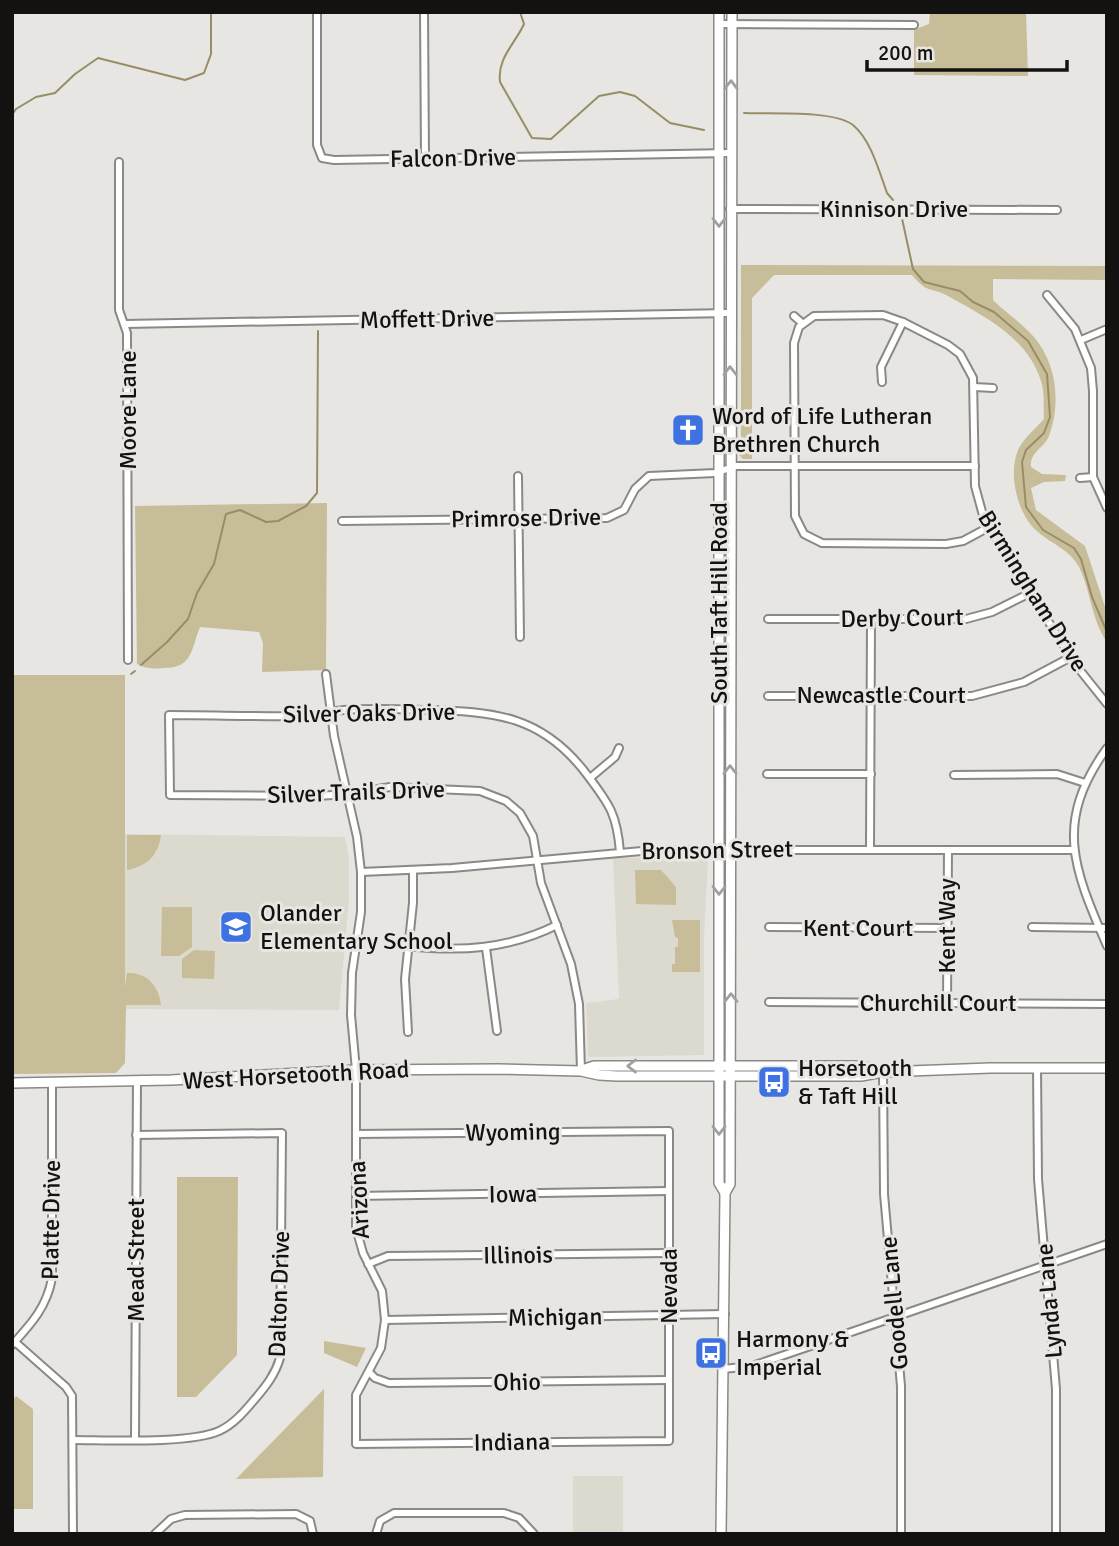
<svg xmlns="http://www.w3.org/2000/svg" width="1119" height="1546" font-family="Signika,sans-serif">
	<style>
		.built { fill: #dcd9ce }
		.green { fill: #c8bd99 }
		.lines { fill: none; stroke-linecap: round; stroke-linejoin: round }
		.stream { stroke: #998d66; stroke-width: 2 }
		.street-casing { stroke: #8a8985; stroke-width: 10 }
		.secondary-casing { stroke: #8a8985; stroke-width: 12 }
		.street { stroke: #fff; stroke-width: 6 }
		.secondary { stroke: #fff; stroke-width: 9 }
		.oneway { stroke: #a1a0a0 }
		.labels { text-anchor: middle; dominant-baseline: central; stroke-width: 6; stroke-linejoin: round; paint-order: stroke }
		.street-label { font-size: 24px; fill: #131211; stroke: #e7e6e2 }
		.poi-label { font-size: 24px; fill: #131211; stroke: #e7e6e2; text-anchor: start }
	</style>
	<rect width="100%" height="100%" fill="#e7e6e2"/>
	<g class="built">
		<path d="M125 834 345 837 349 858V898L339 1010 125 1009Z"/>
		<path d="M708 857 704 936V1055L590 1057 588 1055 586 1003 619 999 613 858Z"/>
		<rect x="573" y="1476" width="50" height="58"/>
	</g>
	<g class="green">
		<path d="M930 12H1026L1028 76 914 75V30L929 24Z"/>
		<path d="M741 265 1107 266V280L993 279V300C1006 313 1022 323 1034 337 1057 364 1061 404 1049 436 1044 448 1029 453 1031 467L1042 474 1066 475 1065 481 1044 482 1031 488 1036 510 1085 546 1107 613V642C1091 619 1091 591 1079 567 1070 550 1052 544 1038 532 1017 515 1007 472 1019 448 1025 437 1036 428 1044 419 1043 407 1045 392 1041 381 1027 337 985 317 948 296 929 286 929 295 912 275H774L752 298V459H743L739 455 741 439Z"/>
		<path d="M327 503 326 670 262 672 263 643 259 632 200 627C191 649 193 668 164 668 154 669 146 669 137 664L135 506Z"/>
		<path d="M12 675H125V988L127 973C147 972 159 986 161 1005H126L125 1063 116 1073 12 1074Z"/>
		<path d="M127 835H161C158 856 147 866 127 870Z"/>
		<path d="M635 870H661L676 887V905L636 904Z"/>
		<path d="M162 907H192V947L179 956H161Z"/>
		<path d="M672 920H700V972H672V964H675V947H678V938L675 937Z"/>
		<path d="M194 950 215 951 214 979 182 978V959Z"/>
		<path d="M177 1177H238L237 1355 196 1397H177Z"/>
		<path d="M324 1341 366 1348 357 1367 324 1353Z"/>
		<path d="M324 1389 323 1477 236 1479Z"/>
		<path d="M16 1396 33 1409V1509H12V1401Z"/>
	</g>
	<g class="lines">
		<g class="stream">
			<path d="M520 12 524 24C515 44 497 58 500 82L532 138 551 139 599 96 620 92 635 96 670 123 704 130"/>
			<path d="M744 113C769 114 834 110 853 125 871 140 879 171 887 193L893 200"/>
			<path d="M12 115 16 109 36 97 55 93 75 74 98 58 185 80 204 73 211 54V12"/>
			<path d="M901 214 913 269 924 282 960 291 973 302 994 312 1028 341 1047 374 1050 417 1044 433 1026 450 1022 462 1026 507 1043 530 1074 548 1081 559 1092 597 1107 632"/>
			<path d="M141 665 167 642 188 619 197 593 214 564 226 514 240 510 266 522 278 521 306 506 317 493 318 331"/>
			<path d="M131 674 135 671"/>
		</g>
		<defs>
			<g id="street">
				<path d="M317 12V145L322 158 334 160 730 153"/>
				<path d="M424 12 425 159"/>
				<path d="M719 24 914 25"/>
				<path d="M119 162V310L127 333 128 660"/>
				<path d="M730 209 1057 210"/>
				<path d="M1047 295 1075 329 1091 368 1093 391V477L1107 508"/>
				<path d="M794 316 802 323"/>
				<path d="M125 324 730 313"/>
				<path d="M1081 340 1107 329"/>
				<path d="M882 382 881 367 903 322"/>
				<path d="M974 387 993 388"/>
				<path d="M518 476 520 637"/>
				<path d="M1080 478 1093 477"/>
				<path d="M342 521 607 518 624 510 635 489 649 476 715 473 736 466H975"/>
				<path d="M989 527 963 541 946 544 822 543 804 534 795 516 794 343 799 327 814 316 883 315 903 322 948 345 960 354 973 378 975 486 984 519 1075 664 1107 704"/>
				<path d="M768 619H966L992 612 1030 593"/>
				<path d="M326 674 334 736 357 837 361 872V912L352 973 351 1015 356 1070V1228L363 1253 382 1291 385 1320 381 1348 356 1395V1444L669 1441V1131L356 1134"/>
				<path d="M768 696H972L1024 682 1071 657"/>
				<path d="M1107 748C1053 823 1074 869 1107 946"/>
				<path d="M767 774H871"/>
				<path d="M954 775 1057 774 1085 783"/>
				<path d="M590 778 615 757 619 748"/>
				<path d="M870 850 871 620"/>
				<path d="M361 872 452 868 653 850H1074"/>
				<path d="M769 927 948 928"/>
				<path d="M1032 927 1107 928"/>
				<path d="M408 946C461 952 509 949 557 925"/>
				<path d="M486 948 497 1031"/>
				<path d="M769 1002 1107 1004"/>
				<path d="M947 1003 948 850"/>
				<path d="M408 1032 405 979 413 903V870"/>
				<path d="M1037 1068 1038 1179 1056 1389V1534"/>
				<path d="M581 1071 579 1004 571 964 541 883 533 836 520 813 506 801 480 791 390 787 348 794 317 796 170 795 169 715C215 715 262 717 308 716 320 715 332 711 344 710 371 708 397 709 424 710 494 711 543 715 588 776 610 805 617 815 620 852"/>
				<path d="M883 1072 884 1194 901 1386V1534"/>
				<path d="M356 1196 669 1191"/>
				<path d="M368 1264 388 1256 669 1253"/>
				<path d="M385 1320 725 1314"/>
				<path d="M15 1342 66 1387 72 1396 73 1534"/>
				<path d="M12 1345C31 1324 47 1307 52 1278V1082"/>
				<path d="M723 1369 752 1366 799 1350 1107 1244"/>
				<path d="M369 1372 375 1378 389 1383 669 1380"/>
				<path d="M135 1439 137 1081"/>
				<path d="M73 1440C107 1440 190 1444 219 1431 234 1424 244 1412 255 1399 266 1386 275 1375 280 1358L282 1133 136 1135"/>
				<path d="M155 1534 171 1519 185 1515 296 1514 310 1521 313 1534"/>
				<path d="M376 1534 380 1521 394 1513H504L519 1518 534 1534"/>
			</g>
			<g id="secondary">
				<path d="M719 12V1183L725 1193"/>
				<path d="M582 1070 594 1066H861L878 1070"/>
				<path d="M12 1083 171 1080 356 1070 498 1069 581 1071 599 1075 617 1076H861L883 1072 990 1068H1107"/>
				<path d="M721 1534 725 1193 730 1184 732 12"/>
			</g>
		</defs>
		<use href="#street" class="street-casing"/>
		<use href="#secondary" class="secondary-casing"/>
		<use href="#street" class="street"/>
		<use href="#secondary" class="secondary"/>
	</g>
	<defs><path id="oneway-chevron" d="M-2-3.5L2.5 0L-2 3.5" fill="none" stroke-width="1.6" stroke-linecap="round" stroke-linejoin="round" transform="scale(1.75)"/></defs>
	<g class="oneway">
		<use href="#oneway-chevron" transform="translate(731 85) rotate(-89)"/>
		<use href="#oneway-chevron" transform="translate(719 222) rotate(90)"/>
		<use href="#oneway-chevron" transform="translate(730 371) rotate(-90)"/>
		<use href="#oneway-chevron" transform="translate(730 770) rotate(-90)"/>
		<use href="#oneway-chevron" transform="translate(719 890) rotate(90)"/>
		<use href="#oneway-chevron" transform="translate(731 998) rotate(-90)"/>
		<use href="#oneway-chevron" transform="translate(632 1066) rotate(180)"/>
		<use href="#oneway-chevron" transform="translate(719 1130) rotate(90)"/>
	</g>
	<defs>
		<symbol id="church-square" viewBox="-11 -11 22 22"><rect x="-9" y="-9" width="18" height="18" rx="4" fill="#3e72e2" stroke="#e7e6e2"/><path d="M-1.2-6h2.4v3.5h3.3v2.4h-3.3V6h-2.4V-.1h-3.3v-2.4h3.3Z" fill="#fff"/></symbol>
		<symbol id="school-square" viewBox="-11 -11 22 22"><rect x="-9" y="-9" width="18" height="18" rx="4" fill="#3e72e2" stroke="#e7e6e2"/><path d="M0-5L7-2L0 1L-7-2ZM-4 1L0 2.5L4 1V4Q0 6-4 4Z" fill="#fff"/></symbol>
		<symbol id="bus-square" viewBox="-11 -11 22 22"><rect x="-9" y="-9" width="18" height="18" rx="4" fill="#3e72e2" stroke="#e7e6e2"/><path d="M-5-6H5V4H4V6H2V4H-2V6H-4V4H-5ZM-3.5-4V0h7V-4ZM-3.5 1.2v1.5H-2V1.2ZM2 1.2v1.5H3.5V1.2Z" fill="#fff"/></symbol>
	</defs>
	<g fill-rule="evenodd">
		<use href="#church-square" x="669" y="411" width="38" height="38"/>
		<use href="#school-square" x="217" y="908" width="38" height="38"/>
		<use href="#bus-square" x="755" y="1063" width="38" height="38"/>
		<use href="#bus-square" x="692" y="1334" width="38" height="38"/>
	</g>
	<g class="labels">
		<g class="street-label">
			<text transform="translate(453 158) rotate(-1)">Falcon Drive</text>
			<text x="894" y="209">Kinnison Drive</text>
			<text transform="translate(427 319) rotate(-1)">Moffett Drive</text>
			<text transform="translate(128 410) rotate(-90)">Moore Lane</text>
			<text transform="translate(526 518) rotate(-1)">Primrose Drive</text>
			<text transform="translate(1033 591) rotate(58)">Birmingham Drive</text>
			<text transform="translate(719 603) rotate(-90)">South Taft Hill Road</text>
			<text transform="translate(902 618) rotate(-1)">Derby Court</text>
			<text x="881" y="695">Newcastle Court</text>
			<text transform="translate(369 713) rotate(-1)">Silver Oaks Drive</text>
			<text transform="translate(356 792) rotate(-2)">Silver Trails Drive</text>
			<text transform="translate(717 850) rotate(-1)">Bronson Street</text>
			<text transform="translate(947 926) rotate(-90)">Kent Way</text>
			<text x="858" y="928">Kent Court</text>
			<text x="938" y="1003">Churchill Court</text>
			<text transform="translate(296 1075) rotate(-3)">West Horsetooth Road</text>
			<text transform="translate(513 1132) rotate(-1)">Wyoming</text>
			<text transform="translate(513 1194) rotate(-1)">Iowa</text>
			<text transform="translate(359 1200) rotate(-93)">Arizona</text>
			<text transform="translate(51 1220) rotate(-89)">Platte Drive</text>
			<text transform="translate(518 1255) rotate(-1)">Illinois</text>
			<text transform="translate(136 1260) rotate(-90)">Mead Street</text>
			<text transform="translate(669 1286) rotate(-90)">Nevada</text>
			<text transform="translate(279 1294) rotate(-88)">Dalton Drive</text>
			<text transform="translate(1049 1301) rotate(-95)">Lynda Lane</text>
			<text transform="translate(894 1303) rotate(-95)">Goodell Lane</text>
			<text transform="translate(555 1317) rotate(-1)">Michigan</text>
			<text transform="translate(517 1382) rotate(-1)">Ohio</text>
			<text transform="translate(512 1442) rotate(-1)">Indiana</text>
		</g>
		<g class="poi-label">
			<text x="712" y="416">Word of Life Lutheran<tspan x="712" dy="28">Brethren Church</tspan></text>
			<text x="260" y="913">Olander<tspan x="260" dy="28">Elementary School</tspan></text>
			<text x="798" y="1068">Horsetooth<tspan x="798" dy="28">&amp; Taft Hill</tspan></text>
			<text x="736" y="1339">Harmony &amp;<tspan x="736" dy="28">Imperial</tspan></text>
		</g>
	</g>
	<rect width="1119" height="1546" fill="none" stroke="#131211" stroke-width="28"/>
	<path d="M867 60v10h200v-10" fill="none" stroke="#131211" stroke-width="3.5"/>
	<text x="878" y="60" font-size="21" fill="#131211" stroke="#e7e6e2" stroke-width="5" paint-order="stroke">200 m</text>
</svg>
